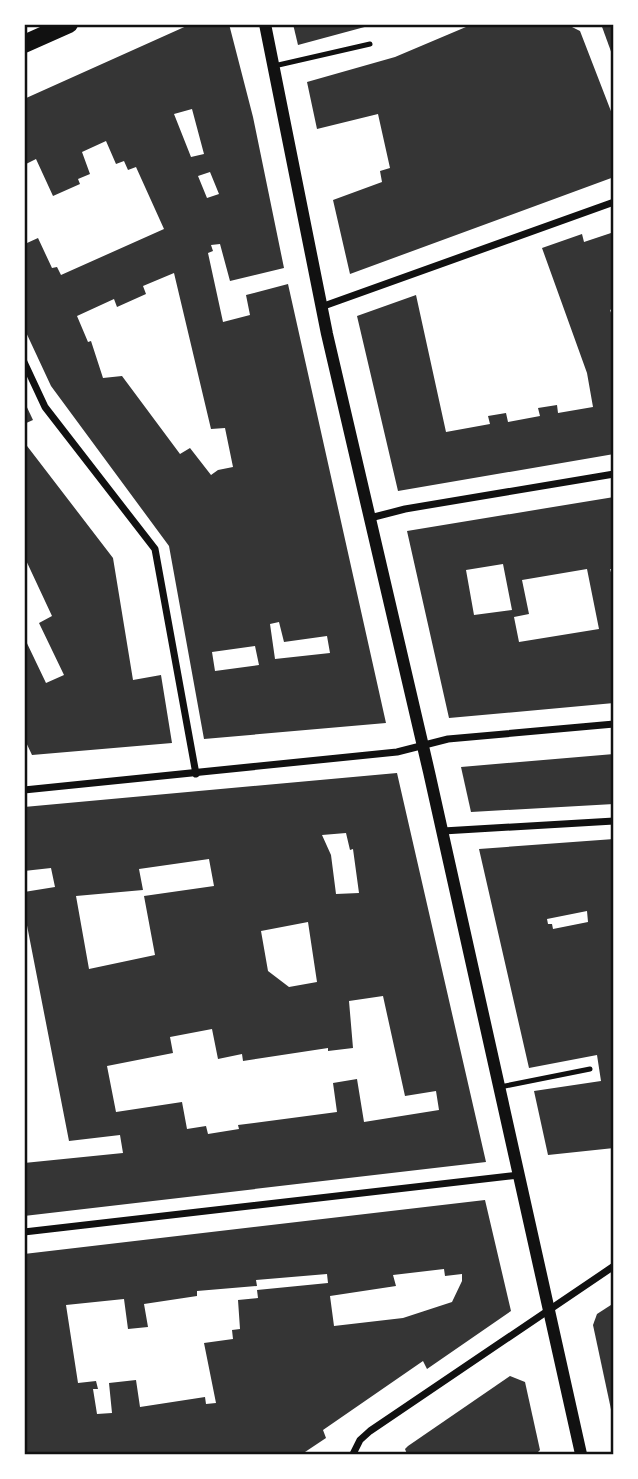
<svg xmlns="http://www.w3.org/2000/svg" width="638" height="1479" font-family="'Space Grotesk',sans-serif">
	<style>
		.building { fill: #353535; fill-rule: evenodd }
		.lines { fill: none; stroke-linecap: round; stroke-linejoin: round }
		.service { stroke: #111; stroke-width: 5 }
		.minor { stroke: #111; stroke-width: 7 }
		.tertiary { stroke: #111; stroke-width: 12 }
		.primary { stroke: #111; stroke-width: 18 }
		.neatline { fill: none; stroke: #111; stroke-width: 2.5 }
	</style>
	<rect width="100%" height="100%" fill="#fff"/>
	<g class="building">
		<path d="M191 24H229L253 117 284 268 230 281 220 244 211 245 213 251 208 253 223 322 250 315 246 295 288 284 386 723 204 739 169 546 51 386 24 328V237L27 243 38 238 52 268 57 267 61 275 164 229 136 167 128 170 124 161 116 164 106 141 82 152 90 174 78 179 80 184 53 196 36 159 24 165V99ZM192 109 204 154 191 157 174 114ZM210 172 219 194 207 198 198 176ZM174 273 211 429 225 428 233 467 218 470 211 475 190 448 180 454 122 376 103 378 91 341 88 342 77 316 114 299 117 307 146 294 143 286ZM279 622 284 642 327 636 330 653 275 659 270 624ZM255 646 259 665 215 671 212 652Z"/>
		<path d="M293 24H372V25L298 45Z"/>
		<path d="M473 24H566L580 31 614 119V177L350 274 333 200 382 182 380 171 390 168 378 114 317 129 307 82 395 57Z"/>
		<path d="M601 24H614V57H613Z"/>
		<path d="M614 232V308L610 310 614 321V454L398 491 357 316 416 295 446 432 490 424 488 416 506 413 508 422 540 416 538 408 557 405 558 413 593 407 587 373 542 248 582 234 584 242Z"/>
		<path d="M24 401 33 420 24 424Z"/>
		<path d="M24 442 113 558 133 680 161 675 172 743 32 755 24 738V637L46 683 64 675 39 623 52 616 24 556Z"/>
		<path d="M614 497V569H610L614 582V703L449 718 407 531ZM503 564 512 610 474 615 466 570ZM587 569 599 629 519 642 514 617 529 614 522 580Z"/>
		<path d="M614 754V804L471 812 461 767Z"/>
		<path d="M397 773 486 1162 24 1216V1163L123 1153 120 1135 69 1141 24 910V892L55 887 51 868 24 871V807ZM346 833 350 850 353 849 359 893 336 894 331 855 322 835ZM209 859 214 886 144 896 155 955 89 969 76 896 143 890 139 869ZM308 922 317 982 289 987 268 971 261 931ZM383 996 405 1096 436 1091 439 1110 364 1122 357 1079 333 1083 337 1112 238 1125 239 1129 208 1134 206 1126 187 1129 182 1102 116 1112 107 1066 173 1053 170 1037 212 1029 218 1059 242 1054 243 1061 328 1048V1051L353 1048 349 1001Z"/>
		<path d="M614 839V1148L548 1155 534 1091 601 1081 597 1055 529 1068 479 849ZM587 911 588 922 553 929 552 924H548L547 919Z"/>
		<path d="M485 1200 511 1311 427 1369 423 1361 323 1430 326 1438 302 1454H24V1254ZM444 1269 445 1276 462 1274V1281L452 1302 403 1318 334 1326 330 1296 396 1286 393 1275ZM327 1274 328 1283 257 1290 258 1298 238 1300 240 1329 232 1330 233 1339 204 1343 216 1403 206 1404 205 1397 140 1407 136 1380 109 1383 112 1413 97 1414 93 1389H98L96 1381 78 1383 66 1305 124 1299 128 1329 148 1327 144 1304 197 1296V1291L257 1286 256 1280Z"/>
		<path d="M614 1303V1414H612L593 1325 597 1314Z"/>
		<path d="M510 1376 525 1382 540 1450 536 1454H407L405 1449 408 1446Z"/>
	</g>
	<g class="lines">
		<g class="service">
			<path d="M274 66 370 44"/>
			<path d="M500 1087 590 1069"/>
		</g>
		<g class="minor">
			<path d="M321 307 614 202"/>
			<path d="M24 362 45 407 155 549 196 774"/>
			<path d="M370 518 405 509 614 474"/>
			<path d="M24 790 397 752 448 739 614 724"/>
			<path d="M443 831 614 821"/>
			<path d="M24 1232 519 1175"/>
			<path d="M353 1454 360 1440 370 1431 614 1266"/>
		</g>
		<path class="tertiary" d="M265 24 327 334 429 772 581 1454"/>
		<path class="primary" d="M24 44 69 24"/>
	</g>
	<rect width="638" height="1479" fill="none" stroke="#ffffff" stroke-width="52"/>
	<rect x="26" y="26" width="586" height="1427" class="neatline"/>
</svg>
